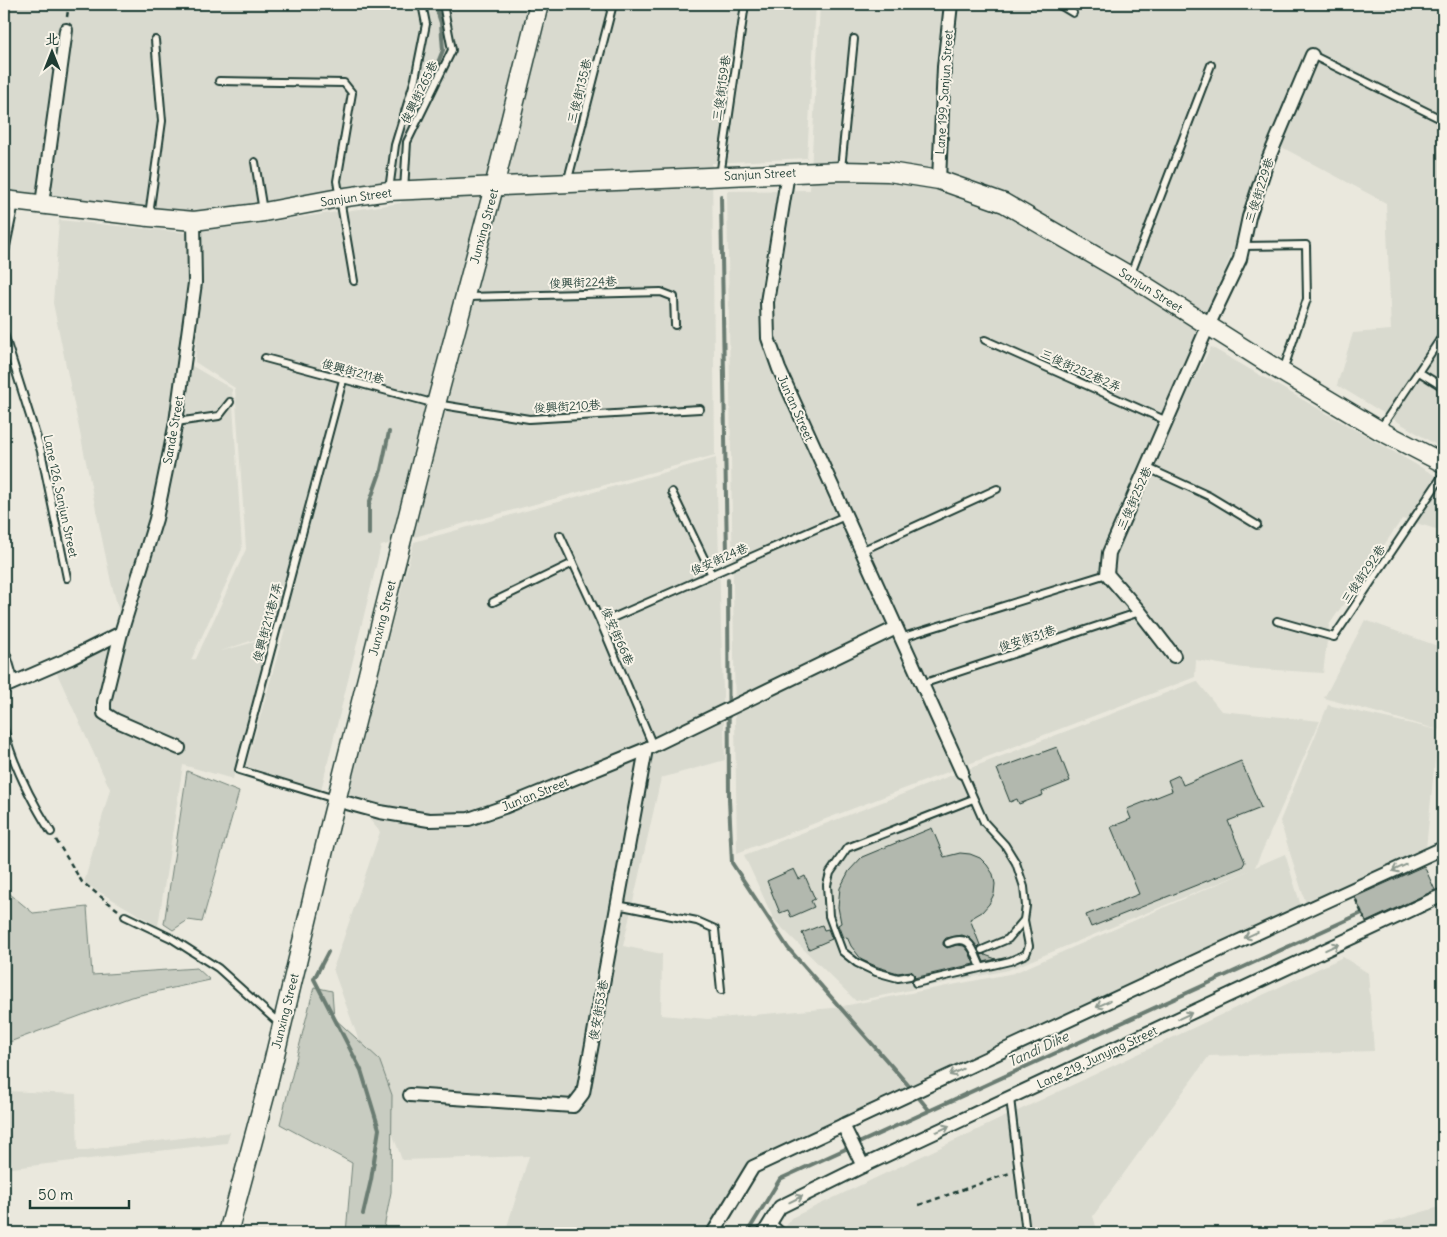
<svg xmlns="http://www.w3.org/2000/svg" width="1447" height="1237" font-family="Delius,'LXGW WenKai TC',sans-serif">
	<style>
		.built { fill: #d9dacf }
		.green { fill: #c8ccc1; stroke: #74847a }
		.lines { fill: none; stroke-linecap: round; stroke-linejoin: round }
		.stream { stroke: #6a7c72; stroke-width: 4 }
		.building { fill: #b2b8ae; stroke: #1f3d34 }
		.lane-casing { stroke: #1f3d34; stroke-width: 10 }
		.street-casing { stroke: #1f3d34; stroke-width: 16 }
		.secondary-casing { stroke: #1f3d34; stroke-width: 21 }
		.path { stroke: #1f3d34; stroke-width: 2.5; stroke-dasharray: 5 4; stroke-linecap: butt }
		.lane { stroke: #f7f3e8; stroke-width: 6 }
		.street { stroke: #f7f3e8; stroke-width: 12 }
		.secondary { stroke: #f7f3e8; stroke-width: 18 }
		.oneway { stroke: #8b988e }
		.labels { text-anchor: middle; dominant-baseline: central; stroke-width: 4; stroke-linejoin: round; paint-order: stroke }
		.street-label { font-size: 12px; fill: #1f3d34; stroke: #f7f3e8 }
		.water-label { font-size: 14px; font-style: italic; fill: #445c53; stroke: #f7f3e8 }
	</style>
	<rect width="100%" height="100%" fill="#eae8dd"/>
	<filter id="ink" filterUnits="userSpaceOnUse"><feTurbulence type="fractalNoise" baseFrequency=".02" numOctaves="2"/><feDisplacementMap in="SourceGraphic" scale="10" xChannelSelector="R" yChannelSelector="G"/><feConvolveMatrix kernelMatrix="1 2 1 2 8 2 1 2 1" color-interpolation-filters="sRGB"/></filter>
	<g filter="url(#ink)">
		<g class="built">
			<path d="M4 4H816L807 158 712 163 715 455 381 546 321 790 246 766 285 629 221 651 269 638 233 779 183 765 158 926 84 883 110 789 55 669 125 634 111 582 53 303 59 220 189 233 190 281 181 334 192 366 232 389 242 549 191 660 196 659 246 549 235 388 195 362 203 231 401 203 406 182 359 185 191 217 4 196Z"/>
			<path d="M820 4H1443V449L1337 385 1353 333 1391 330 1386 203 1276 144 1196 342 1108 547 1211 347 1443 480V531L1402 519 1329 625 1323 673 1243 668 1196 660 1195 677 737 853 727 191 810 190Z"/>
			<path d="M716 458 725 760 661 778 623 946 662 954 661 1015 708 1019 833 1008 1014 973 1250 870 1008 970 856 1001 774 920 744 855 1197 681 1221 711 1320 721 1255 867 1285 854 1301 906 747 1162 704 1233H505L529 1156 402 1160 333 969 380 832 347 792 414 542Z"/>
			<path d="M1365 620 1443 648V731L1324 698Z"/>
			<path d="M1328 705 1438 730 1426 849 1306 904 1280 821Z"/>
			<path d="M1343 957 1368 973 1374 1051 1209 1056 1093 1216 1098 1233H782L791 1218Z"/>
			<path d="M4 1081 7 1091 76 1094 78 1151 230 1132 227 1143 4 1169Z"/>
			<path d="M1443 1206V1233H1350Z"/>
		</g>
		<g class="green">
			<path d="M1443 757V839L1438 842 1440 773Z"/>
			<path d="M187 771 239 792 202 922 188 920 173 930 164 924Z"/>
			<path d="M4 889 33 913 87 907 92 975 197 968 210 980 131 997 4 1044Z"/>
			<path d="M314 987 332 991 334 1018 379 1059 392 1095 391 1192 383 1233H346L352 1163 280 1124Z"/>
		</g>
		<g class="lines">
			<g class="stream">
				<path d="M435 70 443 50 441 23 435 4"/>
				<path d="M721 196 727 556"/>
				<path d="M369 534V504L381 470 389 432"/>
				<path d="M728 579 729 800 732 863 788 948 909 1086"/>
				<path d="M328 952 314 979 361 1070 379 1129 371 1180 363 1214"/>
				<path d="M919 1098 929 1110"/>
				<path d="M747 1233 780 1179 1362 913"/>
			</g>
		</g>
		<g class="building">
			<path d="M1057 747 1070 781 1042 792 1043 795 1019 804 1017 799 1010 802 997 769Z"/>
			<path d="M1241 761 1261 808 1228 821 1245 862 1242 867 1091 927 1086 915 1139 894 1111 827 1131 819 1127 809 1172 791 1168 780 1179 775 1183 785Z"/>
			<path d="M932 828 944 857 960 853 970 854 980 858 987 865 993 874 995 884 994 894 989 904 982 912 970 919 980 945 978 947 970 938 962 935 946 938 943 942V945L947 948 957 945 964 946 969 952 974 964 914 978 915 975 911 971 898 973 878 967 862 960 851 946 847 937 843 938 838 925 841 923 838 907 840 888 849 871 862 857Z"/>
			<path d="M1424 866 1435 890 1366 922 1355 897Z"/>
			<path d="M794 869 799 879 805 876 815 899 811 901 814 907 791 917 788 910 780 913 767 881Z"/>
			<path d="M822 925 824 930 828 929 832 939 809 949 802 933Z"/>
			<path d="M985 954V955L996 959 984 962 981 955Z"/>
		</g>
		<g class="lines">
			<defs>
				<g id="lane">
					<path d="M1058 4 1073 13"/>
					<path d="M1312 55 1443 120"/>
					<path d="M219 81 344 83 352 93 337 181 354 281"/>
					<path d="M255 162 263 211"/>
					<path d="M841 169 854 39"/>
					<path d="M720 176 745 4"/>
					<path d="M567 183 613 4"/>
					<path d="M389 190 395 145 415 79 426 24 422 4"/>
					<path d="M404 190 407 142 452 50 443 4"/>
					<path d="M149 215 162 121 155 40"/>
					<path d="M1242 246 1306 245 1307 299 1283 371"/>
					<path d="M4 256 15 203"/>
					<path d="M1130 276 1211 65"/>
					<path d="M467 297 661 292 674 297 675 325"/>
					<path d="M4 334 41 451 67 578"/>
					<path d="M985 340 1167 421"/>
					<path d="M265 358 436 404 529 419 700 409"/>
					<path d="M1419 372 1443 387"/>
					<path d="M176 422 219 416 230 402"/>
					<path d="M1380 429 1443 335"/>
					<path d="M1148 468 1209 496 1257 525"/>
					<path d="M672 492 712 575"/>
					<path d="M560 535 601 623 653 746"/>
					<path d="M861 551 997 489"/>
					<path d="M493 602 573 563"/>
					<path d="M1277 621 1334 637 1443 475"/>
					<path d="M601 623 845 516"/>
					<path d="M900 638 1107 574"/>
					<path d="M922 684 1140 612"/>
					<path d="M4 729C13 766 31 800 51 832"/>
					<path d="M962 772 984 822 1005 845 1016 863 1024 887 1026 906 1024 920 1008 939 982 950"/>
					<path d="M335 799 239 770 343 380"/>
					<path d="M617 905 697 921 715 929 721 990"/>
					<path d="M125 916 171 938 218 968 281 1025"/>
					<path d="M948 943C971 933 973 950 981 967"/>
					<path d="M910 976 898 978 876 972 857 963 842 951 829 916 827 885 830 873 847 848 973 799"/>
					<path d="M916 983 1010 961 1026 954 1029 946 1024 920"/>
					<path d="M1010 1098 1026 1233"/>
					<path d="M771 1222 783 1233"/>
				</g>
				<g id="street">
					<path d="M788 173 767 302 768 338 779 369 962 772"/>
					<path d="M939 180 944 67 951 4"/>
					<path d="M42 204 66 30"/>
					<path d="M4 656 12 683"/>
					<path d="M1174 656 1140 612 1107 574 1109 553 1208 326 1240 259 1249 217 1267 162 1312 55"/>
					<path d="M4 687 71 658 121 633"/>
					<path d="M179 748 115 720 104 713V702L121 633 156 519 176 422 195 283 194 221"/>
					<path d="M336 800 380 812 429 820 469 819 504 807 646 749 896 628"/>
					<path d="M410 1095 573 1106 583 1093 646 749"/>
					<path d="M843 1125 863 1166"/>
					<path d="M713 1233 753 1167 1211 954 1443 848"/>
					<path d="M764 1233 780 1207 863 1166 1443 895"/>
				</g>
				<g id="secondary">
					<path d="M4 200 149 217 194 221 264 212 339 198 389 191 841 171 889 172 939 180 1004 203 1130 276 1272 366 1379 430 1443 463"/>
					<path d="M228 1233 266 1092 330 825 436 404 494 187 539 4"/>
				</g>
			</defs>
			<use href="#lane" class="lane-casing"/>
			<use href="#street" class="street-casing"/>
			<use href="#secondary" class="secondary-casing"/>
			<g class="path">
				<path d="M67 17 69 4"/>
				<path d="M56 840 82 882 118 910"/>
				<path d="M1440 862 1443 869"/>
				<path d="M1356 900 1364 918"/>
				<path d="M919 1205 1010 1173"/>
			</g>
			<use href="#lane" class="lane"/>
			<use href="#street" class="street"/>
			<use href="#secondary" class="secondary"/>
		</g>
		<defs><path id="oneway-shaft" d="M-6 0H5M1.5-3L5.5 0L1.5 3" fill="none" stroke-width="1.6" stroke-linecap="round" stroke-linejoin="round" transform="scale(1.25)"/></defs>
		<g class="oneway">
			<use href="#oneway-shaft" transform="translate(1399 868) rotate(155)"/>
			<use href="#oneway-shaft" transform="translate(1251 935) rotate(156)"/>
			<use href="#oneway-shaft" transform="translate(1332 947) rotate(-25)"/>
			<use href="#oneway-shaft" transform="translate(1103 1004) rotate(155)"/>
			<use href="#oneway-shaft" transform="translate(1185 1016) rotate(-25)"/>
			<use href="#oneway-shaft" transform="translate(956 1072) rotate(155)"/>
			<use href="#oneway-shaft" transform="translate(943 1129) rotate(-25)"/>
			<use href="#oneway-shaft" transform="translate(796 1199) rotate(-26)"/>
		</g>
	</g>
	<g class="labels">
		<g class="street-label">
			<text transform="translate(721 88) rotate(-82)">三俊街159巷</text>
			<text transform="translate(579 91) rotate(-76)">三俊街135巷</text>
			<text transform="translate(419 92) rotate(-64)">俊興街265巷</text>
			<text transform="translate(944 92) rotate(-86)">Lane 199, Sanjun Street</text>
			<text transform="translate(760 174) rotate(-3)">Sanjun Street</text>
			<text transform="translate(1259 190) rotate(-72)">三俊街229巷</text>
			<text transform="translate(356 197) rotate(-8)">Sanjun Street</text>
			<text transform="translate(484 226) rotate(-75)">Junxing Street</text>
			<text transform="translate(583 282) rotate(-2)">俊興街224巷</text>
			<text transform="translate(1151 290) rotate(32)">Sanjun Street</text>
			<text transform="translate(1081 370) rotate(24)">三俊街252巷2弄</text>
			<text transform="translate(353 371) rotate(15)">俊興街211巷</text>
			<text transform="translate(567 406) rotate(-3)">俊興街210巷</text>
			<text transform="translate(796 408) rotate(66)">Jun'an Street</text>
			<text transform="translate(173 430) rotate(-80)">Sande Street</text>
			<text transform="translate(61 496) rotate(78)">Lane 126, Sanjun Street</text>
			<text transform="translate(1134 498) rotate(-66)">三俊街252巷</text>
			<text transform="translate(719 559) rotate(-24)">俊安街24巷</text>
			<text transform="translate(1363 574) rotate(-56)">三俊街292巷</text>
			<text transform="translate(382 618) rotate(-76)">Junxing Street</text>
			<text transform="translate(267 622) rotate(-75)">俊興街211巷7弄</text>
			<text transform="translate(618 636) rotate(66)">俊安街66巷</text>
			<text transform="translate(1027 638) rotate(-18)">俊安街31巷</text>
			<text transform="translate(535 794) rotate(-22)">Jun'an Street</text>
			<text transform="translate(598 1010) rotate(-80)">俊安街53巷</text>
			<text transform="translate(285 1011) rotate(-76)">Junxing Street</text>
			<text transform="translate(1097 1057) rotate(-25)">Lane 219, Junying Street</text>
		</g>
		<g class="water-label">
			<text transform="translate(1038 1049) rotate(-25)">Tandi Dike</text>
		</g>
	</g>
	<rect width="1447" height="1237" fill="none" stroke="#f7f3e8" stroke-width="20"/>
	<rect x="10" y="10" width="1427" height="1217" fill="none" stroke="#1f3d34" stroke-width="2" filter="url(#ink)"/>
	<g transform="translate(52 52)" stroke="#f7f3e8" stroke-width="4" paint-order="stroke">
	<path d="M0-4L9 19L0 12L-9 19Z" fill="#1f3d34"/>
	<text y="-8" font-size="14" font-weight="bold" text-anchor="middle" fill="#1f3d34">北</text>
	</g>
	<path d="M30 1200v8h99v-8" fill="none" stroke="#1f3d34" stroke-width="2.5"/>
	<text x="38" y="1200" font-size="15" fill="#1f3d34" stroke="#f7f3e8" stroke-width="4" paint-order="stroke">50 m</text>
</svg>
